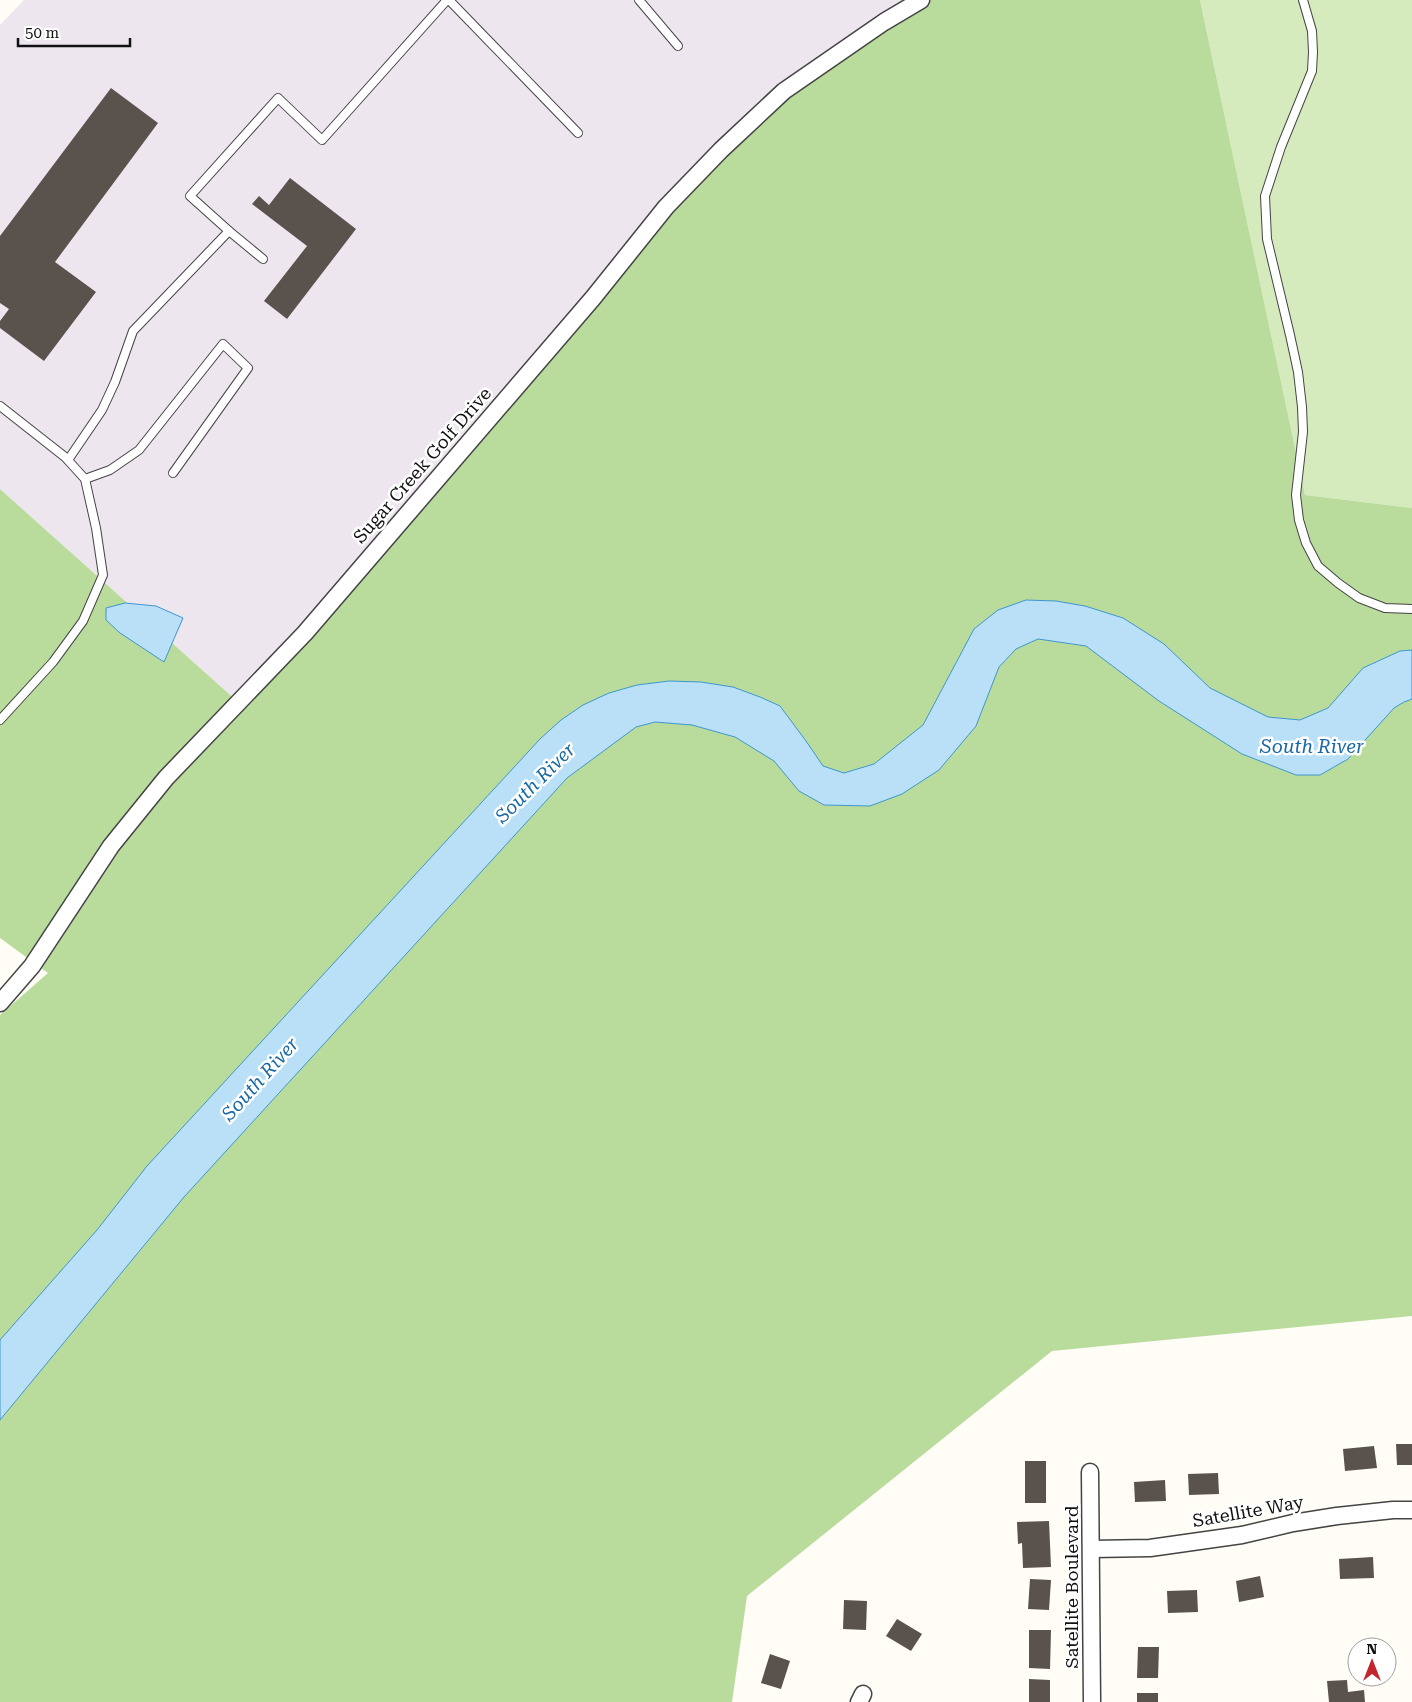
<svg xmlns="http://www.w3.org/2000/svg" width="1412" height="1702" font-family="'Roboto Serif',serif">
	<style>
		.industrial { fill: #eee6ef }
		.green { fill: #d5ebbd }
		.forest { fill: #b9dc9c }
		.water { fill: #b9e0f7; stroke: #3f96cf }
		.building { fill: #5a524d }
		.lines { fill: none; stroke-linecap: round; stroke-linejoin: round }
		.service-casing { stroke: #444; stroke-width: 10 }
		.minor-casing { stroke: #444; stroke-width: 19 }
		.service { stroke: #fff; stroke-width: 8 }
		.minor { stroke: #fff; stroke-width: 16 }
		.labels { text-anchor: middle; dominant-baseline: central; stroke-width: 5; stroke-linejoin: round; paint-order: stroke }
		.street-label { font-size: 18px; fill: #111; stroke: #fff }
		.water-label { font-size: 19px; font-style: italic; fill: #1768a6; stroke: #fff }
	</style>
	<rect width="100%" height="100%" fill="#fffdf5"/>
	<path class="industrial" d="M24 0H918L238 702 0 489V25Z"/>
	<path class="green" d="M1200 0H1412V508L1305 495Z"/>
	<path class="forest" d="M918 0H1200L1305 495 1412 508V1316L1052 1351 747 1596 732 1702H0V1015L48 973 0 938V489L238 702 687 183 822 65Z"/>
	<g class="water">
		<path d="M1026 600 1056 601 1085 606 1123 618 1164 644 1210 688 1268 717 1300 720 1328 708 1363 668 1400 651 1412 650V699L1404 702 1394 708 1348 759 1320 775H1296L1242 754 1159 701 1086 646 1038 639 1016 649 999 667 976 726 939 770 902 794 870 806 824 805 799 791 774 761 735 737 692 725 655 722 636 727 567 778 184 1197 0 1420V1340L97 1230 147 1166 540 739 561 720 583 705 609 693 637 685 669 681 701 682 733 687 760 697 780 706 806 741 823 766 844 773 874 764 923 725 974 629 998 610Z"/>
		<path d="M125 603 156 606 183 618 164 662 120 633 106 620V608Z"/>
	</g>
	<g class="building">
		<path d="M111 88 158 123 55 262 96 292 44 361 0 328V321L9 309 0 303V236Z"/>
		<path d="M290 178 356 229 287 319 264 301 307 246 252 204 259 196 269 205Z"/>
		<path d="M1396 1444H1412V1465H1397Z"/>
		<path d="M1374 1446 1377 1468 1345 1471 1343 1449Z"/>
		<rect x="1025" y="1461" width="21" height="42"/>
		<path d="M1218 1473 1219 1494 1189 1495 1188 1474Z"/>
		<path d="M1165 1480 1166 1501 1135 1502 1134 1482Z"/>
		<path d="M1049 1521 1051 1567 1023 1568 1022 1543 1018 1544 1017 1522Z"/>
		<path d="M1373 1557 1374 1578 1340 1579 1339 1559Z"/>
		<path d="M1260 1576 1264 1597 1239 1602 1236 1581Z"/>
		<path d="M1030 1579 1051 1580 1049 1610 1028 1609Z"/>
		<path d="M1197 1590 1198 1612 1168 1613 1167 1591Z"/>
		<path d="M844 1600 867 1601 866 1630 843 1629Z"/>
		<path d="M897 1619 922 1634 911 1651 886 1636Z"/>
		<path d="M1029 1630H1051L1050 1669 1029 1668Z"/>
		<path d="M1138 1647H1159L1158 1678H1137Z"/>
		<path d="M770 1654 790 1661 781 1689 761 1683Z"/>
		<path d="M1029 1679 1050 1680V1702H1029Z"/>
		<path d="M1347 1680 1348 1692 1364 1690 1365 1702H1329L1327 1681Z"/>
		<rect x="1137" y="1693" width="21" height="9"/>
	</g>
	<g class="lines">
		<defs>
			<g id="service">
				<path d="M449 0 578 133"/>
				<path d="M639 0 678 46"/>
				<path d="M1303 0 1312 31 1313 52 1312 71 1281 147 1265 196 1267 239 1290 335 1298 372 1302 407 1303 432 1296 495 1299 520 1306 543 1318 566 1338 583 1359 598 1385 608 1412 609"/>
				<path d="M263 259 229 231 190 196 278 98 322 140 447 0"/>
				<path d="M0 406 65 457 85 479 96 528 103 575 83 621 53 662 0 720"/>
				<path d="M68 460 102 410 115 382 133 331 229 231"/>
				<path d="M85 479 110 470 139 450 223 344 248 368 173 473"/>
			</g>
			<g id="minor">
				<path d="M0 1003 32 966 111 846 166 778 305 633 593 298 666 207 721 150 784 91 884 22 921 0"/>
				<path d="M1090 1472 1092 1702"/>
				<path d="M1092 1549 1150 1548 1242 1535 1293 1523 1337 1516 1393 1510H1412"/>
				<path d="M859 1702 863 1694"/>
			</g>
		</defs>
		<use href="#service" class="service-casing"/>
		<use href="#minor" class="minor-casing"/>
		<use href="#service" class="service"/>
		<use href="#minor" class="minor"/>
	</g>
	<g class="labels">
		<g class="street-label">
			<text transform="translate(422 465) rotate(-49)">Sugar Creek Golf Drive</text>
			<text transform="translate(1248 1511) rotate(-10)">Satellite Way</text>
			<text transform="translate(1071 1587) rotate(-90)">Satellite Boulevard</text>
		</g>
		<g class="water-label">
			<text x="1312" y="746">South River</text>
			<text transform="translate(535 783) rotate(-45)">South River</text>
			<text transform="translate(260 1079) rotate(-48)">South River</text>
		</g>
	</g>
	<g transform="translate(1372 1662)"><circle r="24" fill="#ffffff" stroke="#a0a0a0"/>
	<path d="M0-4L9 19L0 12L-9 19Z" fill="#c4262e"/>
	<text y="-8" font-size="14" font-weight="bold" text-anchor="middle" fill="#111111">N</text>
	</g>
	<path d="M18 38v8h112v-8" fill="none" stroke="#111111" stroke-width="2.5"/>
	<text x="25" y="38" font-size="15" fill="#111111" stroke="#ffffff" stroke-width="4" paint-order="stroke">50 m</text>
</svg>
